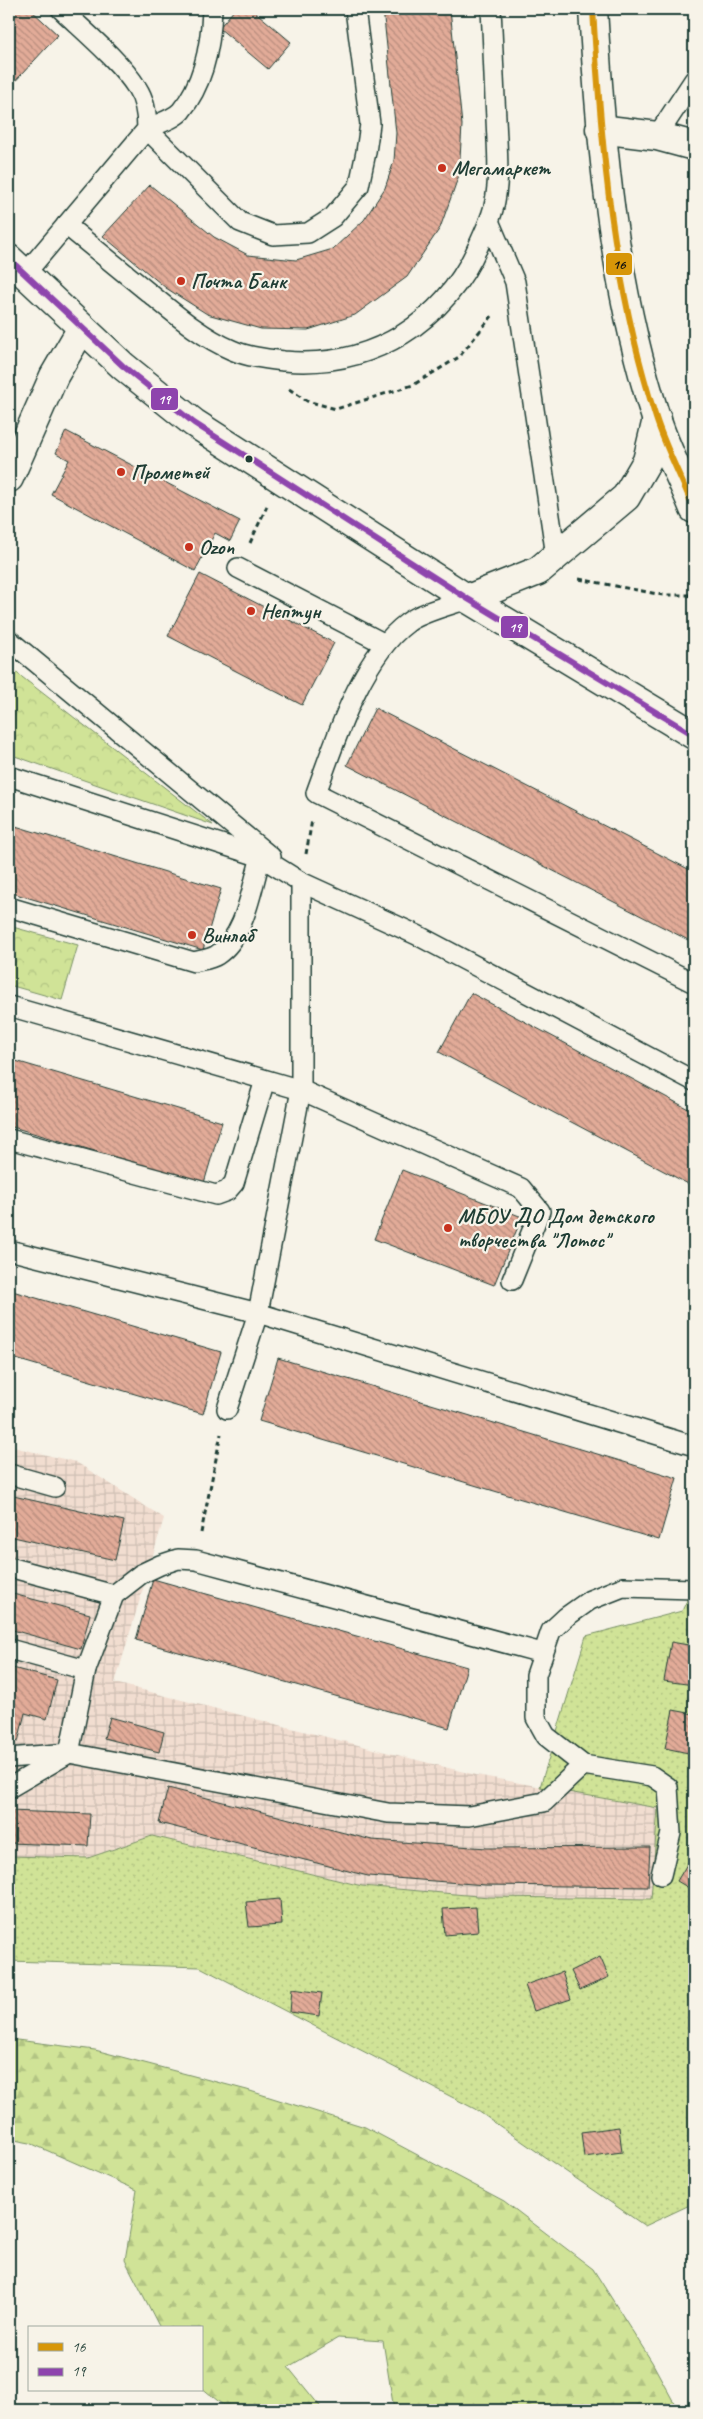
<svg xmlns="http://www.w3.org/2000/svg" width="703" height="2419" font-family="Caveat,sans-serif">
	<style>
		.industrial { fill: url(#industrial-grid) }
		.forest { fill: url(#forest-firs); stroke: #789066 }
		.park { fill: url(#park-crowns); stroke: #789066 }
		.garden { fill: url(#garden-dots); stroke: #789066 }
		.building { fill: url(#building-back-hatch); stroke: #1f3d34 }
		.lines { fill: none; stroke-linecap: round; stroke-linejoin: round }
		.lane-casing { stroke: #1f3d34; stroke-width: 22 }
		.street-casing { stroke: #1f3d34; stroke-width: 31 }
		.secondary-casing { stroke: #1f3d34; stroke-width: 31 }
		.primary-casing { stroke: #1f3d34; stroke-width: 31 }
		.path { stroke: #1f3d34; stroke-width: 3; stroke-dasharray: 5 4; stroke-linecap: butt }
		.lane { stroke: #f7f3e8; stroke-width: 19 }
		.street { stroke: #f7f3e8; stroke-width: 28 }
		.secondary { stroke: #f7f3e8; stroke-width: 28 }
		.primary { stroke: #f7f3e8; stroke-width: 28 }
		.bus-1-casing { stroke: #f7f3e8; stroke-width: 10 }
		.bus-2-casing { stroke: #f7f3e8; stroke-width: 10 }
		.bus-1 { stroke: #d79608; stroke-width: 6 }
		.bus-2 { stroke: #8e44ad; stroke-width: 6 }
		.poi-dot { fill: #c8321e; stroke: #f7f3e8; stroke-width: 2 }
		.bus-dot { fill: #1f3d34; stroke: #f7f3e8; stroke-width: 2 }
		.labels { text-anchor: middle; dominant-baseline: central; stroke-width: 4.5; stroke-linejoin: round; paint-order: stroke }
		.poi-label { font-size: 21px; font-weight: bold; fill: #1f3d34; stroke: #f7f3e8; text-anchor: start }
		.line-badge { stroke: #f7f3e8; stroke-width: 2 }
		.badge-label { font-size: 14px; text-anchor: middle; font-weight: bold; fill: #fff }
		.pale-badge-label { font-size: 14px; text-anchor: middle; font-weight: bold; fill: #111 }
	</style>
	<defs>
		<pattern id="industrial-grid" width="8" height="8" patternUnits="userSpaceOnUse" patternTransform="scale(1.25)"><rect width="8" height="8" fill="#f1ddd0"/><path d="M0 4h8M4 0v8" fill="none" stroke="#cebfb3"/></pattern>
		<pattern id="forest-firs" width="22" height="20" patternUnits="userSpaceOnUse" patternTransform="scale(1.25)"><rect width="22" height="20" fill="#d0e397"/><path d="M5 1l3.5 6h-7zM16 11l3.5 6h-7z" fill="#b2c483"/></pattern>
		<pattern id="park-crowns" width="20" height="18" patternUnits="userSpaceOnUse" patternTransform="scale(1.25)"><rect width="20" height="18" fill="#d0e397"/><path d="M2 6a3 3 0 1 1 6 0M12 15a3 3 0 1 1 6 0" fill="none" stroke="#b2c483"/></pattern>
		<pattern id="garden-dots" width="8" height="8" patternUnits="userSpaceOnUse" patternTransform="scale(1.25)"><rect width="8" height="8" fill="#d0e397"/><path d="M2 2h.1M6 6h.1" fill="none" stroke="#b2c483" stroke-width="1.8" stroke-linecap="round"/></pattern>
		<pattern id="building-back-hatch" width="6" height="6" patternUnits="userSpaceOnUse" patternTransform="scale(1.25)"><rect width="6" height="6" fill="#e2ab98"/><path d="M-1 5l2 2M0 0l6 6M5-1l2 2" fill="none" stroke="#b78c7d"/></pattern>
	</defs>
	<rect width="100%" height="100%" fill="#f7f3e8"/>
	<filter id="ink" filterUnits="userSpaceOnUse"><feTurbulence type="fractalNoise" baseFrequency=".02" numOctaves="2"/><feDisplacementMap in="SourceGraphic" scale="10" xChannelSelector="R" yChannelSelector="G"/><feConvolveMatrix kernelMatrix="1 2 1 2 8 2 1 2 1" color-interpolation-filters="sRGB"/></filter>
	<g filter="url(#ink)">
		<path class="industrial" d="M9 1446 76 1462 164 1518 115 1683 476 1775 658 1808 652 1899 489 1897 362 1886 152 1836 88 1858 9 1856Z"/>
		<path class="forest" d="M9 2039 95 2050 247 2090 365 2127 504 2201 593 2269 652 2362 678 2410H394L383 2341 338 2338 288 2367 323 2410H229L201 2387V2328H160L125 2260 137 2190 30 2143 9 2139Z"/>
		<g class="park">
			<path d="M9 667 213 825 9 754Z"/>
			<path d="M9 926 78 945 62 1000 9 985Z"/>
		</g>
		<path class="garden" d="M694 1585V2203L645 2226 475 2109 200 1967 9 1961V1856L88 1858 152 1836 362 1886 489 1897 651 1899 658 1808 540 1787 586 1636 682 1611Z"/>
		<g class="building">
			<path d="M9 9H30L58 35 9 88Z"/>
			<path d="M235 9H252L291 42 268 69 219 28Z"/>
			<path d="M383 9H450L462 125 459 175 440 228 407 277 355 315 308 330 261 329 207 314 166 288 103 236 150 185 214 237 248 255 296 260 333 249 364 220 385 188 394 161 396 133Z"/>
			<path d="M66 431 240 521 230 541 215 533 195 571 51 494 69 460 56 453Z"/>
			<path d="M200 574 334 643 302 705 168 636Z"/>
			<path d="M375 708 694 872V943L347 765Z"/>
			<path d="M9 824 221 889 203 950 9 892Z"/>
			<path d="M471 993 694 1112V1187L439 1052Z"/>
			<path d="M9 1059 222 1122 204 1183 9 1126Z"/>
			<path d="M402 1170 522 1217 494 1285 374 1239Z"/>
			<path d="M9 1290 221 1352 203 1414 9 1357Z"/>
			<path d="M278 1358 677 1478 659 1540 259 1421Z"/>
			<path d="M9 1495 124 1521 115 1560 9 1536Z"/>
			<path d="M153 1579 467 1667 449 1728 136 1640Z"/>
			<path d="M9 1593 90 1614 81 1649 9 1629Z"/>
			<path d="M671 1642 694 1646V1685L664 1681Z"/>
			<path d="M9 1667 57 1680 47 1719 25 1713 18 1742 9 1740Z"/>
			<path d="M673 1710 694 1714 693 1754 665 1748Z"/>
			<path d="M110 1717 164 1732 159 1752 104 1738Z"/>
			<path d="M168 1788 372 1840 487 1848 650 1847 648 1887 486 1885 368 1876 159 1823Z"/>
			<path d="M9 1811 90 1814 88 1846 9 1843Z"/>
			<path d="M693 1854 694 1855V1891L677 1881Z"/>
			<path d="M280 1899 282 1925 249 1927 246 1902Z"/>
			<path d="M476 1907 478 1932 445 1935 443 1909Z"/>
			<path d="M600 1957 609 1977 580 1990 571 1971Z"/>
			<path d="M562 1972 571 1999 534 2011 525 1985Z"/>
			<path d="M292 1989 322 1993 319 2016 290 2012Z"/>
			<path d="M619 2127 622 2152 584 2157 581 2132Z"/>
		</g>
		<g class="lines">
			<defs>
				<g id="lane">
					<path d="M212 9C211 43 204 83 181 111 174 119 157 124 147 129L240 222 273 235 308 233 333 217 359 186 366 152 370 124 355 9"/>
					<path d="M657 136 694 80"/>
					<path d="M489 221 515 282 556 556"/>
					<path d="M66 225C94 248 121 270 148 292 174 313 201 337 232 350 248 357 267 359 284 361 372 369 447 322 481 240 486 228 493 215 495 201 500 174 497 146 496 118 494 82 493 45 491 9"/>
					<path d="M25 274 147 129C147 115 145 100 137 88 120 61 84 31 61 9"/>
					<path d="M238 568 383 643"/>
					<path d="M468 599C451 605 421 612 407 623 361 657 336 739 316 793L694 983"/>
					<path d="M9 640 271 857"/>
					<path d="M9 776 261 857 301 882 417 935 694 1081"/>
					<path d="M9 907 194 962C201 960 211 959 217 955 246 936 251 889 261 857"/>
					<path d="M9 1006 301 1090 521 1188 540 1211 512 1280"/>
					<path d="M9 1139 216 1195 227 1191 234 1183 265 1080"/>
					<path d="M9 1250 258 1313 694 1446"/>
					<path d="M227 1409 258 1313 301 1090V882"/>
					<path d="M9 1474 55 1487"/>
					<path d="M9 1567 114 1595"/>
					<path d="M9 1649 86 1670"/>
					<path d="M9 1758 69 1753 86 1670 114 1595 141 1574 160 1565 178 1559 196 1560 542 1653"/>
					<path d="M9 1788 69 1753 388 1813 469 1816 544 1802 583 1765"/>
					<path d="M661 1875 671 1833 668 1787 652 1776 583 1765 546 1736 536 1718V1675L551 1631 566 1617 590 1600 623 1587 694 1589"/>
				</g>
				<g id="street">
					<path d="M600 129 657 136 694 146"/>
					<path d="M9 478 54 376 82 328"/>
				</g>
				<g id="secondary">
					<path d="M9 259 123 366 194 423 468 599 694 735"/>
					<path d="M468 599 538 571 626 497 647 461 657 419"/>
				</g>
				<path id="primary" d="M593 9C601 148 613 285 656 418 666 449 682 479 694 509"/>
			</defs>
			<use href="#lane" class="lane-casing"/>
			<use href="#street" class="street-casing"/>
			<use href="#secondary" class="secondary-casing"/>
			<use href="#primary" class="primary-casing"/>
			<g class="path">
				<path d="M289 389 307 401 336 409 413 385 459 357 492 316"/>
				<path d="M250 543 267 506"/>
				<path d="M579 579 663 595H694"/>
				<path d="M306 854 312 820"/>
				<path d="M201 1533 221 1434"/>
			</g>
			<use href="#lane" class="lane"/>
			<use href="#street" class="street"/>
			<use href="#secondary" class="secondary"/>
			<use href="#primary" class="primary"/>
			<defs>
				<path id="bus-1" d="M593 9C601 148 613 285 656 418 666 449 682 479 694 509"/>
				<path id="bus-2" d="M9 259 123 366 194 423 468 599 694 735"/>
			</defs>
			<use href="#bus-1" class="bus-1-casing"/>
			<use href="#bus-2" class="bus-2-casing"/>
			<use href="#bus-1" class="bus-1"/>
			<use href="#bus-2" class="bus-2"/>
		</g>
	</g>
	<g class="poi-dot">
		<circle cx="442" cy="168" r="5"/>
		<circle cx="181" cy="281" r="5"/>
		<circle cx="121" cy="472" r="5"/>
		<circle cx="189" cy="547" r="5"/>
		<circle cx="251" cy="611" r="5"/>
		<circle cx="192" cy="935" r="5"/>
		<circle cx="448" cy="1228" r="5"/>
	</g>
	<circle class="bus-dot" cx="249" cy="459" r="4.5"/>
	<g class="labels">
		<g class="poi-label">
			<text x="452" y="168">Мегамаркет</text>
			<text x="191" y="281">Почта Банк</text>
			<text x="131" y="472">Прометей</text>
			<text x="199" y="547">Ozon</text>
			<text x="261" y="611">Нептун</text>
			<text x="202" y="935">Винлаб</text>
			<text x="458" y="1216">МБОУ ДО Дом детского<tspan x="458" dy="24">творчества "Лотос"</tspan></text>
		</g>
	</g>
	<g class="line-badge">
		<rect x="605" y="252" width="28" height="24" rx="5" fill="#d79608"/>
		<rect x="150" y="387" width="29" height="24" rx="5" fill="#8e44ad"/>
		<rect x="500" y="615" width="29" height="24" rx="5" fill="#8e44ad"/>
	</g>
	<g class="badge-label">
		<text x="164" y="404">19</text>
		<text x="515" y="632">19</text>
	</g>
	<g class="pale-badge-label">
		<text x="619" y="269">16</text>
	</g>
	<rect width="703" height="2419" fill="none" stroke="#f7f3e8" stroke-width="30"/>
	<rect x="15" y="15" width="673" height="2389" fill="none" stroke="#1f3d34" stroke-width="2" filter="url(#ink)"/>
	<rect x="28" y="2326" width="175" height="65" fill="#f7f3e8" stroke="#a1aaa0"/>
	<rect x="38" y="2343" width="25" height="8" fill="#d79608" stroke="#a1aaa0"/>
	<text x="72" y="2352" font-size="15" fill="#1f3d34">16</text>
	<rect x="38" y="2368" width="25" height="8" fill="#8e44ad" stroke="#a1aaa0"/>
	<text x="72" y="2376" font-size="15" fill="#1f3d34">19</text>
</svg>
